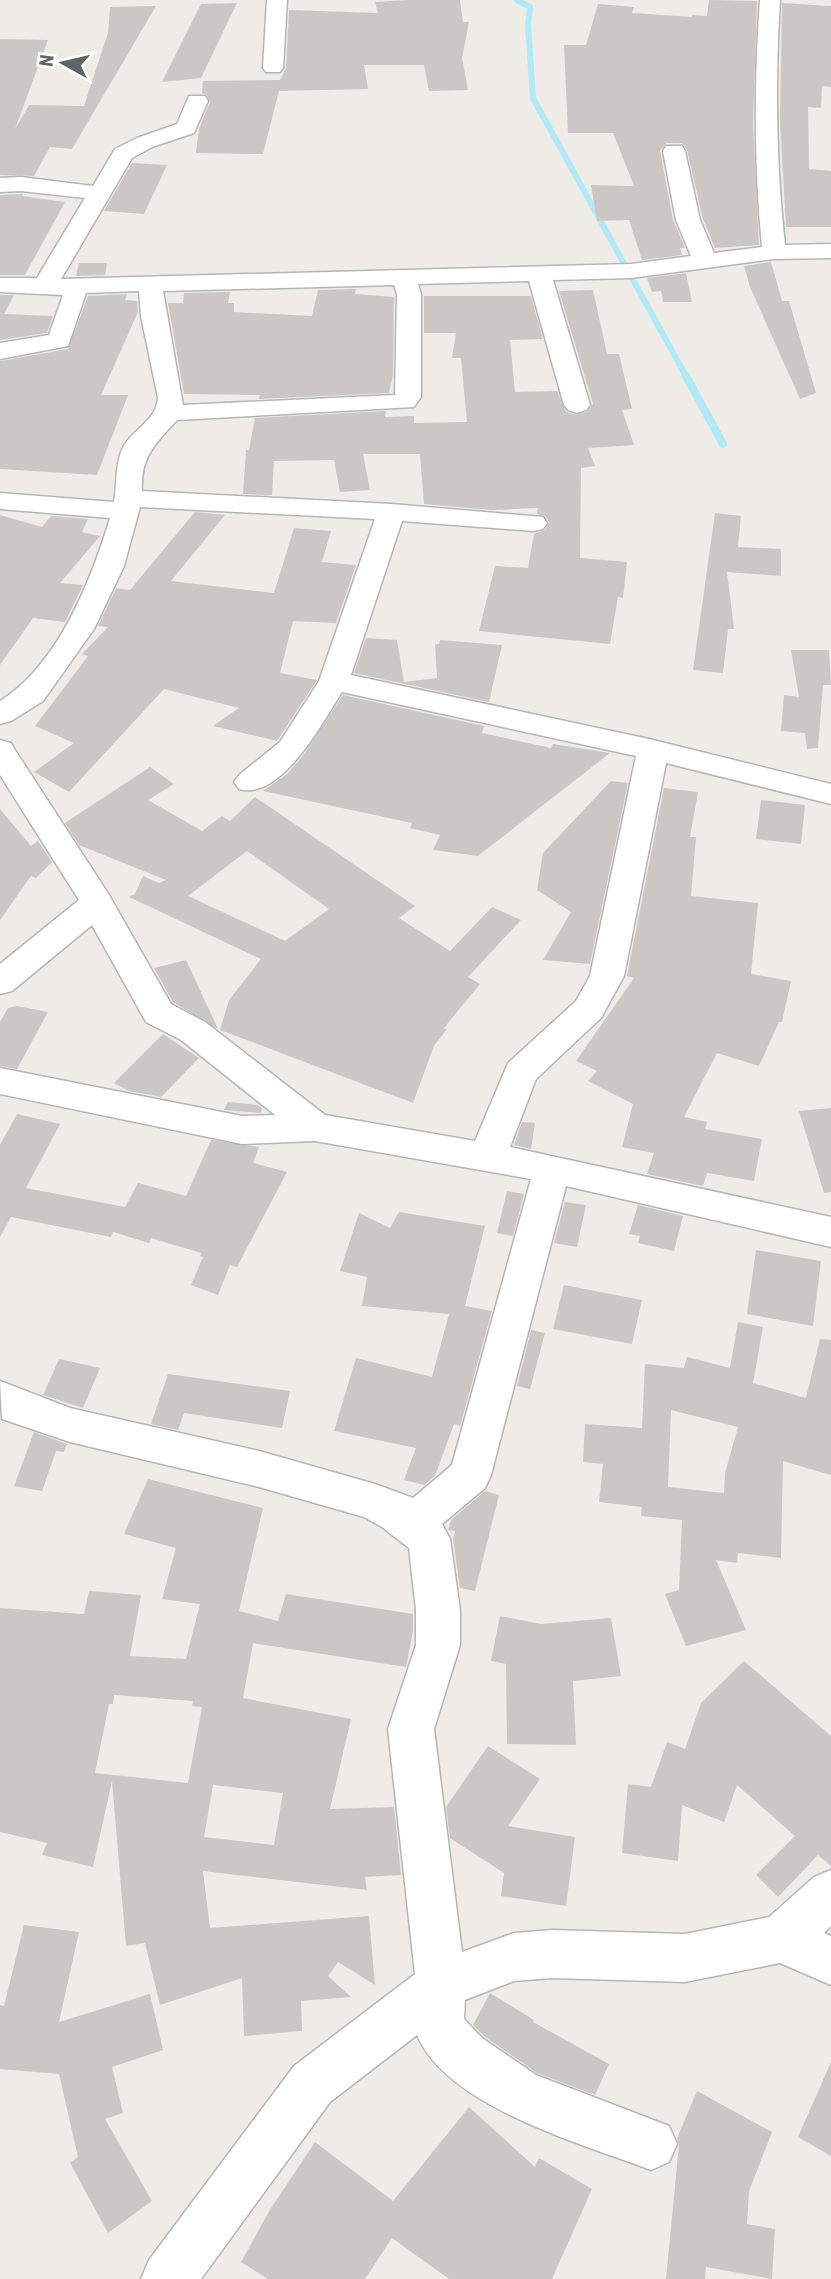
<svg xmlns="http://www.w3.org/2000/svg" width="831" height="2279" font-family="'Roboto Condensed',sans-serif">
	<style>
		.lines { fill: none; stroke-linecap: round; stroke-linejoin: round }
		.stream-far1 { stroke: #b1e9f6; stroke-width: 6 }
		.stream { stroke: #b1e9f6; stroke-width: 8 }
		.building { fill: #cbc7c4; fill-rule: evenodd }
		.street-casing { stroke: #b3b6b8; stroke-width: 3 }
		.street { fill: #fff; fill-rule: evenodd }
	</style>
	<rect width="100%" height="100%" fill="#efece8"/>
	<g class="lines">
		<path class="stream-far1" d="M517 0 530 7 528 25 533 98 687 378"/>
		<path class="stream" d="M686 376 723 444"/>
	</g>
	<g class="building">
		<path d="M407 0H460L463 22H469L462 58 468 90 429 91 424 65H364L368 89 279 91 263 154 196 153 199 129 210 102 207 95 202 93 203 81 280 80 286 68 289 10 378 13 375 2Z"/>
		<path d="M709 0 757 1 753 123 759 245 715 248 703 219 687 150 682 143H666L660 151 673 220 685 248H680L682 255 642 260 629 220 597 221 591 185 634 186 613 133H568L564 45H586L598 4 634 7 632 13 692 17V15L707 16Z"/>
		<path d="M237 3 201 78 162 82 201 4Z"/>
		<path d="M782 3 831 6V87L822 86 821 108 808 107 809 169 831 171V227H786L780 122Z"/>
		<path d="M156 6 72 149 50 147 34 176 0 175V39L48 40 15 129 29 105 84 106 108 33 110 7Z"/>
		<path d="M132 163 167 165 144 214 104 211Z"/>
		<path d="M23 194 22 196 65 202 25 275H0V195Z"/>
		<path d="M771 262 782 301H789L816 393 800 399 750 287 744 266Z"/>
		<path d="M79 263H107L105 275 76 276Z"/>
		<path d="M686 273 692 302H663L661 291 652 292 647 278Z"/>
		<path d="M356 289 355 294 394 297 393 374 389 393 259 399 260 395 184 394 168 303H183L184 293 230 292 228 303H234V312L312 316 318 290Z"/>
		<path d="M593 290 607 354H619L632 409 622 410 634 445 588 448 595 466 581 468 580 558 627 562 623 598 618 597 610 644 479 631 495 566 528 568 534 534 545 530 549 522 545 516 537 514 538 508 492 510 424 504 420 454H363L370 490 340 492 334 460 274 461 272 495 243 494 246 450H249L255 418 386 411 385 417 414 416V423L467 422 461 358H452L456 333H424V296H531L543 339 510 340 515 392 557 391 566 412 576 415 587 412 593 404 559 291Z"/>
		<path d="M127 294 125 300 137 301 138 312 101 395H128L97 475 0 469V361L68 349 88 296Z"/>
		<path d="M0 295H14L4 314 53 316 47 333 0 340Z"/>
		<path d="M195 512 225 515 171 581 274 593 294 528 331 531 322 562 356 565 336 623 293 621 280 673 317 680 277 741 213 726 239 708 164 689 69 792 34 772 74 743 35 726 88 656 82 654 108 627 98 626 116 588 130 590Z"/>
		<path d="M715 513 741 516 738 547 781 549V576L727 572 734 629H728L723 673 693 670Z"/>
		<path d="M0 515 42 527 51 516 88 519 82 532 100 536 60 583 83 585 65 622 33 618 0 665Z"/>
		<path d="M366 638 397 640 404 682 437 678 435 644H439L440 640 502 645 489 702 354 673Z"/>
		<path d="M791 650H829L831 685H823L818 748 807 749 805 733 781 731 784 695 799 697Z"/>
		<path d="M343 695 484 726 482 733 551 748 553 744 610 753 478 856 433 850 440 835 410 828 412 823 263 791 287 774 301 758Z"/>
		<path d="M150 767 174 784 148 800 202 831 222 816 230 821 255 797 415 906 399 918 450 951 492 907 521 920 468 977 480 984 444 1028 447 1029 434 1046 413 1103 220 1030 229 1000 261 959 129 897 135 894 143 876 159 883 166 880 79 845 65 823ZM247 851 329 909 285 941 188 896Z"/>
		<path d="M611 781 628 783 590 964 543 960 571 912 537 890 543 853Z"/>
		<path d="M664 788 698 792 690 837H696L691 896 758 903 751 974 791 981 782 1022H779L759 1066 717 1053 684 1117 707 1122 705 1129 762 1139 754 1181 707 1173 703 1186 647 1174 654 1153 622 1147 633 1104 588 1081 597 1071 576 1061 634 978 627 976Z"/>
		<path d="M761 800 805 805 801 844 756 839Z"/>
		<path d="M0 809 31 846 38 841 52 862 36 878 31 876 0 920Z"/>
		<path d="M186 960 218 1029 173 1002 154 968Z"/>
		<path d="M17 1006 48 1012 17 1069 0 1066V1022L8 1008Z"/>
		<path d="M163 1034 199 1058 161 1097 129 1091 114 1083Z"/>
		<path d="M228 1102 258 1105 262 1108 261 1113 224 1110Z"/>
		<path d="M831 1108V1192L824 1193 799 1111Z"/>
		<path d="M17 1114 60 1124 26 1188 125 1207 138 1183 186 1196 211 1140 259 1147 253 1163 287 1172 237 1267 230 1265 218 1295 191 1285 203 1257 200 1256 201 1253 151 1238 149 1243 113 1232 111 1237 11 1217 0 1237V1145Z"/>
		<path d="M522 1122 535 1123 531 1149 514 1145Z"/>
		<path d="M507 1191 524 1194 513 1236 497 1233Z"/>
		<path d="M565 1202 586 1205 577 1247 554 1243Z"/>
		<path d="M638 1205 683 1216 674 1251 638 1243 640 1236 629 1234Z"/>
		<path d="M399 1212 485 1226 465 1306 492 1311 460 1426 454 1424 435 1476 424 1485 404 1480 416 1448 334 1431 356 1358 432 1377 449 1314 362 1306 367 1277 340 1271 359 1213 390 1228Z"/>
		<path d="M756 1250 821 1261 813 1326 747 1314Z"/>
		<path d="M564 1285 642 1300 632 1344 553 1329Z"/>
		<path d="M738 1322 763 1327 753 1383 806 1398 820 1339 831 1340V1475L783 1461 781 1558 738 1553 737 1563 716 1560 746 1630 686 1646 665 1594 679 1590 682 1520 641 1516 642 1507 599 1502 603 1464 583 1462 585 1424 642 1428 645 1364 684 1368 687 1357 730 1368ZM671 1410 738 1427 725 1473 724 1493 668 1487Z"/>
		<path d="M531 1330 545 1333 530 1389 517 1386Z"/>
		<path d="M59 1359 100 1368 83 1408 43 1395Z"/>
		<path d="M168 1374 290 1391 282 1428 184 1413 178 1430 151 1424Z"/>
		<path d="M34 1432 67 1444 64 1452 56 1451 42 1491 14 1486Z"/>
		<path d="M148 1479 263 1508 239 1611 278 1621 286 1594 413 1614V1631L406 1667 253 1643 243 1698 351 1719 330 1809 394 1807 401 1875 365 1877 367 1890 203 1871 210 1928 369 1916 375 1985 338 1962 328 1976 351 1997 301 2001 302 2031 244 2036 242 1978 160 2005 145 1943 126 1946 112 1781 93 1867 42 1855 47 1843 0 1832V1608L84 1614 89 1591 141 1595 130 1656 186 1659 200 1604 162 1599 176 1548 124 1534ZM114 1695 193 1701 192 1706 202 1707 188 1783 95 1773 109 1704H113ZM213 1785 283 1793 274 1845 204 1837Z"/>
		<path d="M485 1491 499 1495 475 1591 460 1588 453 1539 455 1531 448 1530 451 1520Z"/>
		<path d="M500 1616 541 1624 611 1618 621 1676 573 1681 576 1745 507 1744 506 1664 491 1661Z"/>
		<path d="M744 1661 831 1736V1866L818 1855 778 1897 756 1875 795 1836 737 1785 724 1822 682 1805 678 1861 622 1853 628 1784 651 1787 667 1742 685 1749 701 1703Z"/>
		<path d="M488 1746 540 1779 508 1826 575 1837 566 1906 501 1896 504 1873 450 1838 446 1807Z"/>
		<path d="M24 1925 79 1932 59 2022 150 1994 163 2050 112 2067 123 2113 105 2119 152 2201 108 2233 70 2163 78 2157 59 2074 0 2069V2005L4 2006Z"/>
		<path d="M490 1993 534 2020 533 2022 609 2064 595 2095 537 2073 484 2036 473 2025Z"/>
		<path d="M831 2062V2156L798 2137Z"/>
		<path d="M697 2091 772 2132 749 2191 747 2224 775 2229 772 2279 706 2267 705 2279H666L679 2145 677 2138Z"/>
		<path d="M469 2107 535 2167 539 2158 592 2189 552 2279H449L392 2238 365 2279H268L241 2262 271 2208 315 2142 393 2201Z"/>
	</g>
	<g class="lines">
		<defs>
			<g id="street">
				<path d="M267 0H287L283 68 280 72H266L263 68Z"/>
				<path d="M760 0H780C775 82 776 163 785 245L831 244V258L774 259 631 278 553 280 590 405 586 410 577 413 568 410 564 405 529 281 418 284 421 294V397L414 407 177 420C156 443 140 457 142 491L391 504 543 517 547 523 543 529 533 531 402 521 351 675 649 739 831 784V804L666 763 624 976 601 1018 536 1079 510 1147 831 1217V1247L566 1186 491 1475 485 1488 442 1524 450 1539 460 1610V1645L434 1729 462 1952 514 1933 552 1930 685 1934 769 1917 814 1877 831 1870V1926L824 1933 831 1936V1985L780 1963 685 1982 552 1978 514 1981 465 2000 464 2019 482 2038 536 2075 669 2126 677 2144 669 2162 651 2170C583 2144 447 2107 417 2035L330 2102 201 2279H141L149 2260 294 2066 415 1974 388 1729 416 1645V1610L409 1548 382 1527 364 1517 259 1487 70 1442 2 1419 0 1381 70 1408 259 1451 375 1484 413 1498 452 1465 531 1179 315 1141 242 1144 0 1094V1068L242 1116 275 1115 181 1040 146 1022 92 925 12 991 0 994V964L79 900 0 775V740L11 743 15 750 109 895 171 1004 205 1022 325 1115 475 1141 508 1063 576 1001 590 976 636 756 342 692C323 722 281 801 239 789L234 782 239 775 280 742 319 681 375 519 140 507 124 566 94 629 43 701 11 721 0 724V701C58 665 91 581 110 518L0 509V493L114 502C117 485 115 469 121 452 129 430 156 423 158 398L141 316 139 291 86 293 68 346 0 359V343L49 335 63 295 0 292V278H37L85 198 21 191 0 192V178L21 177 93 186 115 149 137 138 177 124 189 96H205L208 101 194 133 152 147 132 158 61 279 631 264 691 256 676 220 663 151 666 146H682L685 151 700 220 714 253 762 247C754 164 754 82 760 0ZM394 285 397 294 395 395 183 405 163 291Z"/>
			</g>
		</defs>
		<use href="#street" class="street-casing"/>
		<use href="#street" class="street"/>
	</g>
	<g transform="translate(63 63) rotate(278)" stroke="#ffffff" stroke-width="5" paint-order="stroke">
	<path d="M0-5L12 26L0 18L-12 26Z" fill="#5f6466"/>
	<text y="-10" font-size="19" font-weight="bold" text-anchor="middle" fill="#5f6466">N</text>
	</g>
</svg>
